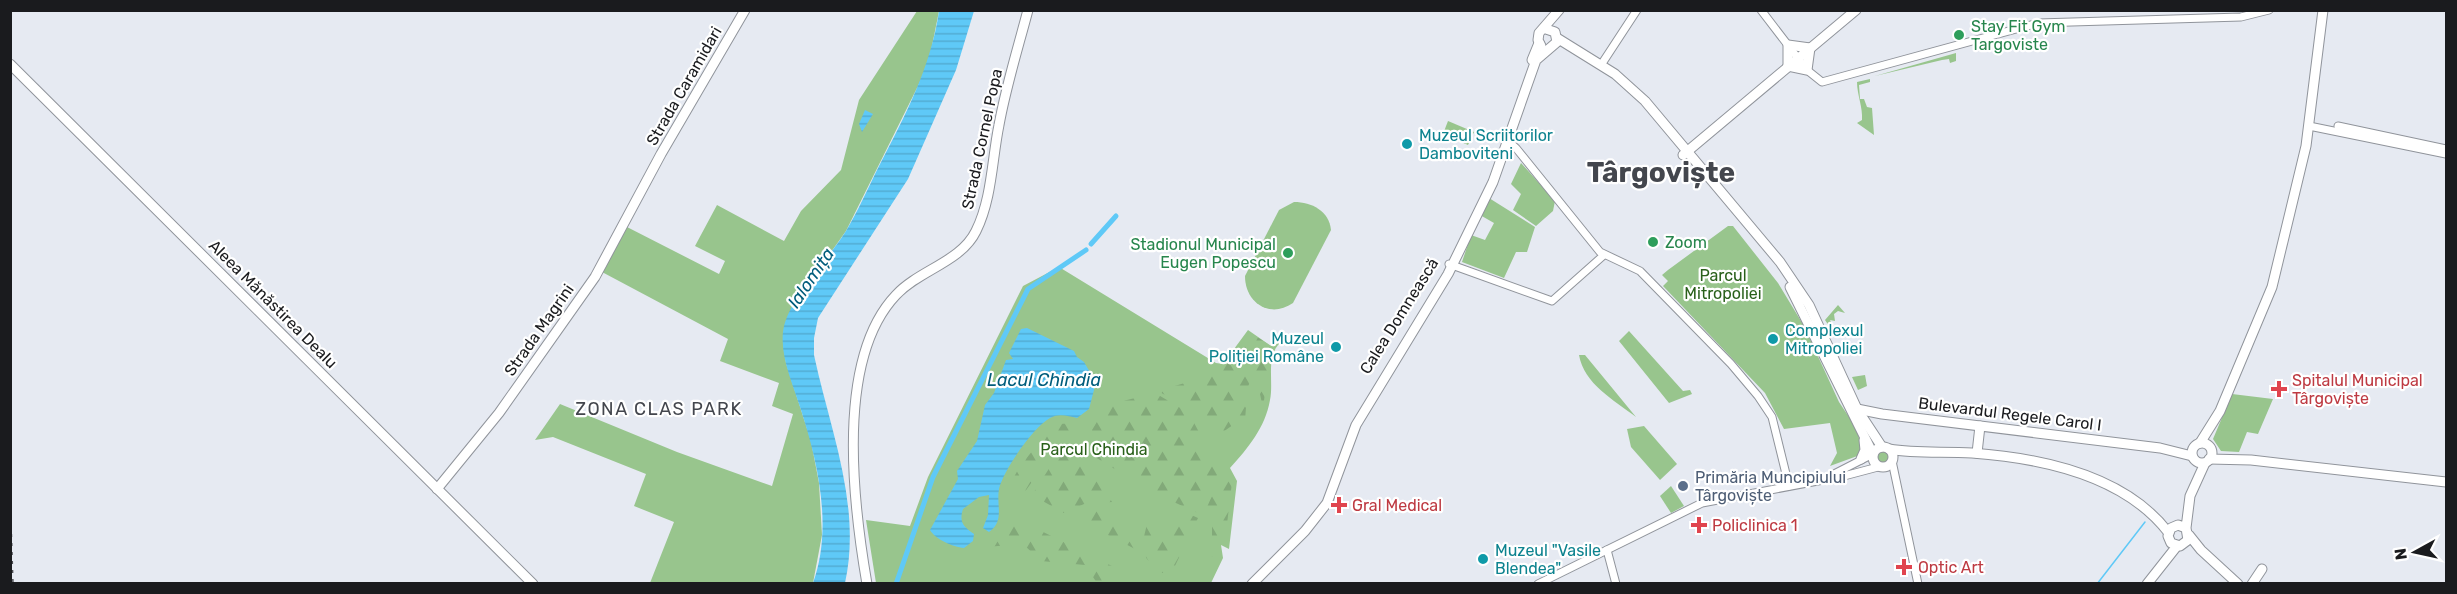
<svg xmlns="http://www.w3.org/2000/svg" width="2457" height="594" font-family="Rubik,sans-serif">
	<style>
		.green { fill: #98c58d }
		.forest { fill: url(#forest-firs) }
		.water { fill: url(#water-rules) }
		.lines { fill: none; stroke-linecap: round; stroke-linejoin: round }
		.stream { stroke: #5fc9f7; stroke-width: 1.5 }
		.canal { stroke: #5fc9f7; stroke-width: 5 }
		.minor-casing { stroke: #90949b; stroke-width: 9 }
		.major-casing { stroke: #90949b; stroke-width: 11 }
		.minor { stroke: #fff; stroke-width: 7 }
		.major { stroke: #fff; stroke-width: 9 }
		.rail { stroke: #4c4e52; stroke-width: 1.5; stroke-dasharray: 3 6; stroke-linecap: butt }
		.leisure-dot { fill: #2e9e5b; stroke: #fff; stroke-width: 2 }
		.culture-dot { fill: #0f9aa8; stroke: #fff; stroke-width: 2 }
		.health-dot { fill: #e0444e; stroke: #fff; stroke-width: 2 }
		.service-dot { fill: #5c6f8a; stroke: #fff; stroke-width: 2 }
		.labels { text-anchor: middle; dominant-baseline: central; stroke-width: 4.5; stroke-linejoin: round; paint-order: stroke }
		.leisure-label { font-size: 16px; fill: #27864d; stroke: #fff; text-anchor: start }
		.street-label { font-size: 16px; fill: #1a1b1e; stroke: #fff }
		.culture-label { font-size: 16px; fill: #0d838f; stroke: #fff; text-anchor: start }
		.park-label { font-size: 16px; fill: #29601a; stroke: #fff }
		.health-label { font-size: 16px; fill: #be3a42; stroke: #fff; text-anchor: start }
		.service-label { font-size: 16px; fill: #4e5e75; stroke: #fff; text-anchor: start }
		.water-label { font-size: 18px; font-style: italic; fill: #015d7c; stroke: #fff }
		.neighbourhood-label { font-size: 18px; letter-spacing: 1.5px; fill: #43464d; stroke: #fff }
		.town-label { font-size: 28px; font-weight: bold; fill: #43464d; stroke: #fff }
	</style>
	<defs>
		<pattern id="forest-firs" width="22" height="20" patternUnits="userSpaceOnUse" patternTransform="scale(1.5)"><rect width="22" height="20" fill="#98c58d"/><path d="M5 1l3.5 6h-7zM16 11l3.5 6h-7z" fill="#82a979"/></pattern>
		<pattern id="water-rules" width="6" height="5" patternUnits="userSpaceOnUse" patternTransform="scale(1.5)"><rect width="6" height="5" fill="#5fc9f7"/><path d="M0 2.5h6" fill="none" stroke="#52acd3"/></pattern>
	</defs>
	<rect width="100%" height="100%" fill="#e6eaf2"/>
	<g class="green">
		<path d="M917 11H939L929 61 918 86 846 231 797 300 783 342 786 363 811 441 819 483 822 535 813 583H650L674 522 634 506 646 474 553 437 535 440 560 404 677 452 772 486 793 414 772 406 779 383 720 361 728 339 602 272 627 227 719 274 725 261 695 246 717 205 784 241 801 211 841 170 859 100Z"/>
		<path d="M1956 53V61L1950 63 1949 59 1942 60 1875 76Z"/>
		<path d="M1870 79V82L1859 85 1860 99H1864L1867 107 1872 108 1874 135 1857 123 1862 120C1863 107 1857 95 1857 82Z"/>
		<path d="M1448 121 1474 132 1468 145 1443 134Z"/>
		<path d="M1521 163 1555 201 1553 211 1536 226 1513 210 1521 194 1511 184Z"/>
		<path d="M1489 198 1535 227 1527 252H1516L1504 278 1462 262 1471 235 1485 240 1494 223 1480 215Z"/>
		<path d="M1294 202C1312 202 1329 211 1331 230L1293 303C1270 319 1245 303 1245 276L1279 210Z"/>
		<path d="M1728 226H1733L1778 283 1804 326 1839 402 1855 426 1863 450 1860 455 1830 466 1837 453 1830 423 1784 429 1765 393 1663 286 1668 281 1662 275 1668 270Z"/>
		<path d="M1059 267 1216 363 1223 364 1248 330 1271 346 1281 342C1265 356 1274 381 1270 400 1265 428 1248 448 1230 468L1237 481 1229 549 1221 545 1223 558 1211 583H876L866 520 910 526 928 477 1023 286Z"/>
		<path d="M1838 305 1845 313 1838 311 1834 314 1835 321 1830 320 1834 327 1831 329 1825 320Z"/>
		<path d="M1629 331 1683 391 1690 390 1692 394 1669 403 1619 341Z"/>
		<path d="M1579 355H1585L1636 417C1614 400 1584 384 1579 355Z"/>
		<path d="M1865 375 1867 386 1858 390 1852 377Z"/>
		<path d="M2232 394 2273 399 2258 434 2247 432 2239 452 2221 451 2213 439Z"/>
		<path d="M1644 426 1677 464 1660 480 1631 447 1627 429Z"/>
		<circle cx="1883" cy="457" r="7"/>
		<path d="M1671 486 1684 506 1671 513 1660 496Z"/>
	</g>
	<g class="forest">
		<path d="M1254 335 1271 346 1263 408 1249 343Z"/>
		<path d="M1247 343 1253 374 1242 402 1246 407 1245 421 1237 422 1223 432 1205 429 1186 407 1158 391 1218 373Z"/>
		<path d="M1155 393 1184 410 1192 419 1219 470 1214 482 1206 483 1210 492 1200 514 1154 493 1095 457 1092 430 1103 412 1107 395 1110 398 1123 401Z"/>
		<path d="M1080 423 1082 433 1059 444 1024 493 1009 486 1020 466 1052 427 1058 424Z"/>
		<path d="M1072 444 1090 459 1096 476 1112 502 1084 504 1064 513 1032 495 1061 450Z"/>
		<path d="M1222 471 1226 472 1232 482 1225 541 1216 539 1218 558 1209 556 1203 544 1212 538V522L1203 517Z"/>
		<path d="M1114 506 1137 550 1067 514 1085 507Z"/>
		<path d="M1178 509 1198 518 1174 568 1162 573 1147 559 1141 549 1147 524C1162 528 1171 521 1178 509Z"/>
		<path d="M1019 520 1120 570 1102 583H1097L1085 565 1041 561 1023 544 985 547Z"/>
	</g>
	<g class="water">
		<path d="M939 11H974L956 70 908 179 818 318 814 338V355C830 430 862 506 845 583H813C833 528 818 463 801 410 793 384 778 353 784 326 793 293 828 260 846 231 858 211 868 188 879 166 905 116 931 67 939 11Z"/>
		<path d="M865 110 873 114 862 132 859 124Z"/>
		<path d="M1027 328 1074 351 1077 357 1084 362 1094 379V390L1089 409 1077 418C1068 416 1059 413 1050 418 1033 427 1003 471 999 489 996 505 1005 521 989 532L983 528 988 515 989 495 979 497 963 509C959 522 963 526 974 534L973 541 964 548C953 547 935 539 930 530L958 479 957 471 977 441 985 405 994 393 1006 360 1013 359 1009 353 1021 329Z"/>
	</g>
	<g class="lines">
		<path class="stream" d="M2097 584 2145 522"/>
		<g class="canal">
			<path d="M1091 244 1116 216"/>
			<path d="M896 584 933 477 1028 289 1086 250"/>
		</g>
		<defs>
			<g id="minor">
				<path d="M1761 10 1807 70 1822 82 2038 23 2241 17 2269 10"/>
				<path d="M1601 65 1637 10"/>
				<path d="M2309 126 2446 154"/>
				<path d="M2338 126 2446 149"/>
				<path d="M1506 139 1516 148 1600 252 1640 271 1731 364 1758 396 1772 417 1789 486"/>
				<path d="M1449 264 1552 301 1604 255"/>
				<path d="M1892 461 1918 584"/>
				<path d="M1830 476 1873 454"/>
				<path d="M1607 550 1616 584"/>
				<path d="M1538 584 1702 503 1844 476 1878 467"/>
			</g>
			<g id="major">
				<path d="M1557 38 1615 74 1645 101 1780 262 1809 305 1857 409 1882 447"/>
				<path d="M1541 46 1538 40 1539 33 1559 10"/>
				<path d="M1532 60 1539 43"/>
				<path d="M10 64 533 584"/>
				<path d="M1788 66V45L1810 48"/>
				<path d="M1788 66 1807 70 1810 48"/>
				<path d="M1683 155 1856 10"/>
				<path d="M1790 287 1873 454"/>
				<path d="M1857 409 1882 414 2160 448 2192 456"/>
				<circle cx="2202" cy="453" r="10"/>
				<path d="M2200 443 2220 411 2272 287 2306 146 2323 10"/>
				<circle cx="1883" cy="457" r="10"/>
				<path d="M1889 449C1917 454 1944 451 1972 453 2041 458 2124 475 2168 532"/>
				<path d="M1977 453 1980 426"/>
				<path d="M1861 459 1865 450 1864 440"/>
				<path d="M2209 459 2251 460 2446 482"/>
				<path d="M437 489 499 413 595 277 661 154 745 10"/>
				<path d="M2186 528 2178 525 2171 528 2168 536 2171 543 2180 546 2188 540 2186 528 2190 496 2205 463"/>
				<path d="M2189 535 2201 550 2238 584"/>
				<path d="M867 584C853 503 835 359 896 295 919 270 961 262 976 231 992 199 992 159 999 125 1006 86 1018 48 1028 10"/>
				<path d="M1252 584 1305 531 1327 503 1356 425 1448 274 1493 182 1536 60 1557 42 1555 32 1546 29"/>
				<path d="M2147 584 2177 546"/>
				<path d="M2252 584 2262 569"/>
			</g>
		</defs>
		<use href="#minor" class="minor-casing"/>
		<use href="#major" class="major-casing"/>
		<use href="#minor" class="minor"/>
		<use href="#major" class="major"/>
		<path class="rail" d="M10 489 13 584"/>
	</g>
	<g class="leisure-dot">
		<circle cx="1959" cy="35" r="6"/>
		<circle cx="1653" cy="242" r="6"/>
		<circle cx="1288" cy="253" r="6"/>
	</g>
	<g class="culture-dot">
		<circle cx="1407" cy="144" r="6"/>
		<circle cx="1773" cy="339" r="6"/>
		<circle cx="1336" cy="347" r="6"/>
		<circle cx="1483" cy="559" r="6"/>
	</g>
	<g class="health-dot">
		<path d="M2276 380h6v6h6v6h-6v6h-6v-6h-6v-6h6z"/>
		<path d="M1336 496h6v6h6v6h-6v6h-6v-6h-6v-6h6z"/>
		<path d="M1696 516h6v6h6v6h-6v6h-6v-6h-6v-6h6z"/>
		<path d="M1901 558h6v6h6v6h-6v6h-6v-6h-6v-6h6z"/>
	</g>
	<circle class="service-dot" cx="1683" cy="486" r="6"/>
	<g class="labels">
		<g class="leisure-label">
			<text x="1971" y="26">Stay Fit Gym<tspan x="1971" dy="18">Targoviste</tspan></text>
			<text x="1665" y="242">Zoom</text>
			<text x="1276" y="244" text-anchor="end">Stadionul Municipal<tspan x="1276" dy="18">Eugen Popescu</tspan></text>
		</g>
		<g class="street-label">
			<text transform="translate(684 86) rotate(-60)">Strada Caramidari</text>
			<text transform="translate(982 139) rotate(-78)">Strada Cornel Popa</text>
			<text transform="translate(273 304) rotate(45)">Aleea Mănăstirea Dealu</text>
			<text transform="translate(1399 316) rotate(-58)">Calea Domnească</text>
			<text transform="translate(539 330) rotate(-55)">Strada Magrini</text>
			<text transform="translate(2010 414) rotate(7)">Bulevardul Regele Carol I</text>
		</g>
		<g class="culture-label">
			<text x="1419" y="135">Muzeul Scriitorilor<tspan x="1419" dy="18">Damboviteni</tspan></text>
			<text x="1785" y="330">Complexul<tspan x="1785" dy="18">Mitropoliei</tspan></text>
			<text x="1324" y="338" text-anchor="end">Muzeul<tspan x="1324" dy="18">Poliției Române</tspan></text>
			<text x="1495" y="550">Muzeul "Vasile<tspan x="1495" dy="18">Blendea"</tspan></text>
		</g>
		<g class="park-label">
			<text x="1723" y="275">Parcul<tspan x="1723" dy="18">Mitropoliei</tspan></text>
			<text x="1094" y="449">Parcul Chindia</text>
		</g>
		<g class="health-label">
			<text x="2292" y="380">Spitalul Municipal<tspan x="2292" dy="18">Târgoviște</tspan></text>
			<text x="1352" y="505">Gral Medical</text>
			<text x="1712" y="525">Policlinica 1</text>
			<text x="1918" y="567">Optic Art</text>
		</g>
		<g class="service-label">
			<text x="1695" y="477">Primăria Muncipiului<tspan x="1695" dy="18">Târgoviște</tspan></text>
		</g>
		<g class="water-label">
			<text transform="translate(811 278) rotate(-56)">Ialomița</text>
			<text x="1044" y="380">Lacul Chindia</text>
		</g>
		<g class="neighbourhood-label">
			<text x="659" y="409">ZONA CLAS PARK</text>
		</g>
		<g class="town-label">
			<text x="1661" y="172">Târgoviște</text>
		</g>
	</g>
	<rect width="2457" height="594" fill="none" stroke="#1a1b1e" stroke-width="24"/>
	<g transform="translate(2415 552) rotate(262)" stroke="#ffffff" stroke-width="4.5" paint-order="stroke">
	<path d="M0-4.5L10 22L0 15L-10 22Z" fill="#1a1b1e"/>
	<text y="-9" font-size="16" font-weight="bold" text-anchor="middle" fill="#1a1b1e">N</text>
	</g>
</svg>
